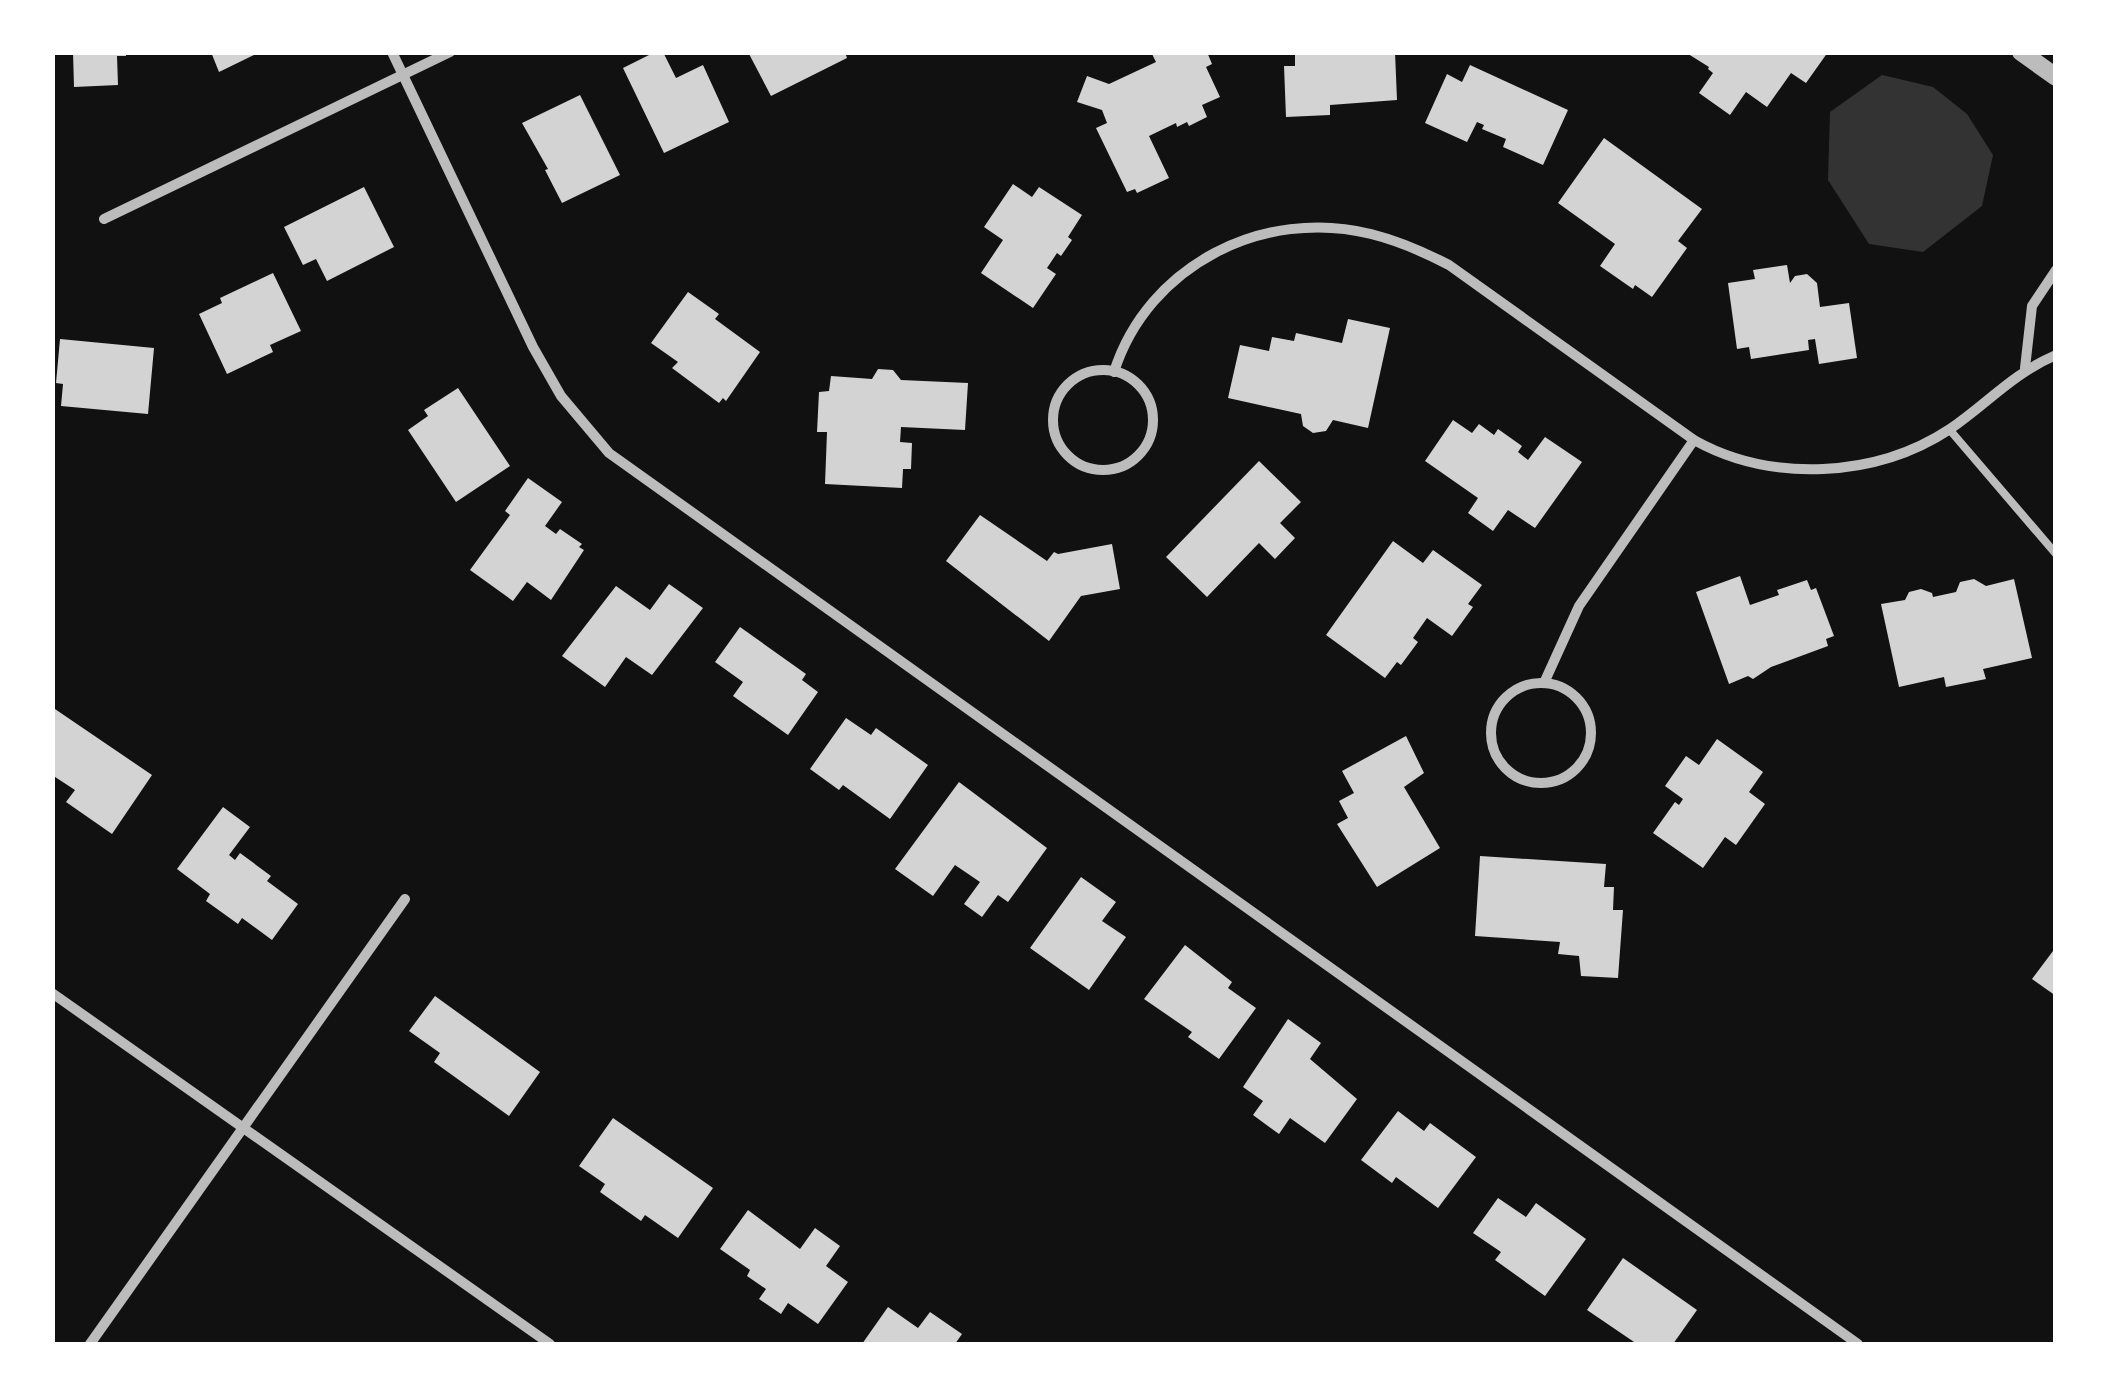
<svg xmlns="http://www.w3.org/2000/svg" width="2108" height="1397" font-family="Mulish,sans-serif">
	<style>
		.water { fill: #333 }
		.building { fill: #d3d3d3 }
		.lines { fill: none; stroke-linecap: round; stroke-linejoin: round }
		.service { stroke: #bcbcbc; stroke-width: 8 }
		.minor { stroke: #bcbcbc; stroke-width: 10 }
		.tertiary { stroke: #bcbcbc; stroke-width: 18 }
	</style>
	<rect width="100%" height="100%" fill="#111"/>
	<path class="water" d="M1882 75 1933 87 1967 114 1993 155 1982 206 1923 252 1869 244 1828 180 1830 112Z"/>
	<g class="building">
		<path d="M73 52H126V56H117L118 85 74 87Z"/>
		<path d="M211 52H260L219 72Z"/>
		<path d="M655 52H663L676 78 703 65 729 122 664 153 623 68Z"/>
		<path d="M748 52H845L847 58 771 96Z"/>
		<path d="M1151 52H1207L1212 64 1206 67 1220 97 1202 105 1207 117 1189 126 1187 122 1177 127 1176 123 1149 136 1169 178 1137 193 1135 189 1127 192 1096 128 1107 123 1102 110 1077 102 1087 76 1109 84 1156 62Z"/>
		<path d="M1295 52H1395L1397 100 1330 105V115L1286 117 1284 66H1295Z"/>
		<path d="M1685 52H1828L1806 83 1791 73 1767 107 1746 92 1730 115 1699 93 1713 73 1708 69 1709 67Z"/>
		<path d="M1470 65 1568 110 1543 165 1503 147 1506 139 1482 129 1484 125 1477 122 1467 142 1425 123 1447 74 1462 82Z"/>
		<path d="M580 95 620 175 562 203 545 170 548 169 522 123Z"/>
		<path d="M1604 138 1702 209 1678 241 1687 248 1652 297 1635 285 1633 289 1600 266 1615 244 1558 203Z"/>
		<path d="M1013 184 1032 197 1039 187 1082 215 1068 237 1072 240 1061 256 1057 253 1047 268 1056 274 1033 308 981 273 1003 240 984 227Z"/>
		<path d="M364 187 394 247 327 281 316 259 303 265 284 227Z"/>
		<path d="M1787 265 1790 283 1795 276 1807 274 1817 283 1820 307 1849 303 1857 358 1819 364 1815 339 1808 340 1809 350 1751 359 1749 347 1737 349 1728 283 1755 279 1753 270Z"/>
		<path d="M273 273 301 331 270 345 273 352 227 374 199 314 222 303 220 298Z"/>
		<path d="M688 292 719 314 715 319 760 352 726 401 723 398 719 403 672 368 678 362 651 343Z"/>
		<path d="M1348 319 1390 328 1368 428 1333 420 1326 431 1313 433 1303 426 1301 414 1228 398 1240 345 1269 351 1272 337 1294 341 1296 333 1342 343Z"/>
		<path d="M60 339 154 348 148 414 61 406 63 384 56 383Z"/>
		<path d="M878 369 893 370 901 380 968 383 965 430 901 427 900 442 912 443 911 469H903L902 488 825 484 827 432H817L819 392 829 391 831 376 872 379Z"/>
		<path d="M458 388 510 466 456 502 408 430 428 416 424 410Z"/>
		<path d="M1453 420 1472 433 1479 424 1494 435 1498 429 1522 446 1518 452 1528 460 1545 437 1582 462 1535 528 1508 510 1493 531 1468 513 1478 498 1425 461Z"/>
		<path d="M1259 461 1301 502 1280 523 1295 538 1275 559 1259 543 1207 597 1166 557Z"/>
		<path d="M528 478 562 502 545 526 556 534 560 529 582 544 579 547 584 550 551 600 527 582 513 601 470 570 510 515 505 511Z"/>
		<path d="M980 515 1047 561 1054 552 1058 554 1112 544 1120 589 1081 596 1049 641 946 561Z"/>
		<path d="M1393 541 1423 563 1433 550 1482 585 1468 604 1473 607 1452 636 1427 618 1413 638 1418 642 1401 665 1397 662 1385 678 1326 635Z"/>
		<path d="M1740 576 1750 605 1779 595 1777 590 1807 580 1811 590 1816 588 1834 636 1826 639 1828 646 1771 667 1753 679 1748 676 1729 684 1696 592Z"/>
		<path d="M1974 579 1986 586 2014 579 2032 658 1983 669 1986 679 1946 687 1944 677 1899 687 1881 604 1905 600 1909 592 1921 589 1932 593 1933 597 1956 592 1960 582Z"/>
		<path d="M669 584 703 608 652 675 626 657 605 687 562 656 616 586 650 610Z"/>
		<path d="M740 627 806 674 802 680 818 692 788 735 733 696 743 682 715 662Z"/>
		<path d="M52 707 152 775 112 834 66 802 75 790 52 775Z"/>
		<path d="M846 718 871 735 876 728 928 765 890 819 843 785 839 790 810 769Z"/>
		<path d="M1406 736 1424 773 1404 787 1440 848 1377 887 1337 824 1348 818 1339 801 1354 793 1342 771Z"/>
		<path d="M1717 739 1763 772 1749 792 1765 804 1736 845 1725 837 1703 868 1653 833 1675 802 1679 805 1683 799 1665 786 1686 756 1699 765Z"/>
		<path d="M959 782 1047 848 1008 902 998 895 982 917 964 904 980 882 955 865 933 896 895 869Z"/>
		<path d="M223 807 250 827 229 855 235 860 240 853 271 876 267 881 298 904 272 940 242 918 238 924 206 901 210 894 177 869Z"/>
		<path d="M1480 856 1606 864 1604 887H1614L1613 910H1623L1618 978 1581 976 1579 956 1558 954 1560 942 1475 936Z"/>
		<path d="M1081 877 1116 902 1102 921 1126 937 1089 990 1030 948Z"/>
		<path d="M1185 945 1232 982 1228 988 1256 1008 1219 1059 1188 1037 1192 1032 1144 999Z"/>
		<path d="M2056 947V996L2032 979Z"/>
		<path d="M435 996 540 1072 509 1116 434 1062 440 1053 409 1031Z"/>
		<path d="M1288 1019 1321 1043 1310 1059 1357 1099 1325 1143 1290 1118 1279 1134 1253 1115 1263 1101 1243 1087Z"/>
		<path d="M1398 1111 1424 1131 1430 1123 1476 1157 1438 1208 1396 1177 1392 1183 1361 1160Z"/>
		<path d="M613 1118 713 1188 678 1238 645 1215 641 1221 600 1192 605 1184 579 1166Z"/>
		<path d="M1498 1198 1526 1217 1536 1203 1586 1239 1545 1296 1495 1260 1501 1252 1473 1233Z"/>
		<path d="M748 1210 800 1249 815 1228 840 1246 826 1266 848 1282 818 1324 788 1303 781 1314 759 1299 766 1289 747 1276 750 1270 720 1249Z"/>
		<path d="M1623 1258 1697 1310 1673 1344H1637L1587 1310Z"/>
		<path d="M888 1307 918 1328 930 1312 962 1334 955 1344H862Z"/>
	</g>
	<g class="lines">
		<path class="service" d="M1949 429 2056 554"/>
		<g class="minor">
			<path d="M392 52 533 347 561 396 609 453 1858 1344"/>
			<path d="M104 219 450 52"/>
			<path d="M2025 368 2032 306 2056 270"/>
			<circle cx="1103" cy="420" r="50"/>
			<path d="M1114 372C1148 265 1264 207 1371 234 1399 241 1424 252 1449 265L1694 440C1771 483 1876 478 1950 429 1988 403 2012 374 2056 355"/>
			<path d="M1544 683 1579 606 1694 440"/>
			<circle cx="1541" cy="733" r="50"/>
			<path d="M52 993 550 1344"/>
			<path d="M90 1344 405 899"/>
		</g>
		<path class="tertiary" d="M2021 52 2056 77"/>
	</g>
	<rect width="2108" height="1397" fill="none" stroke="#ffffff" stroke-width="110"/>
</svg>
